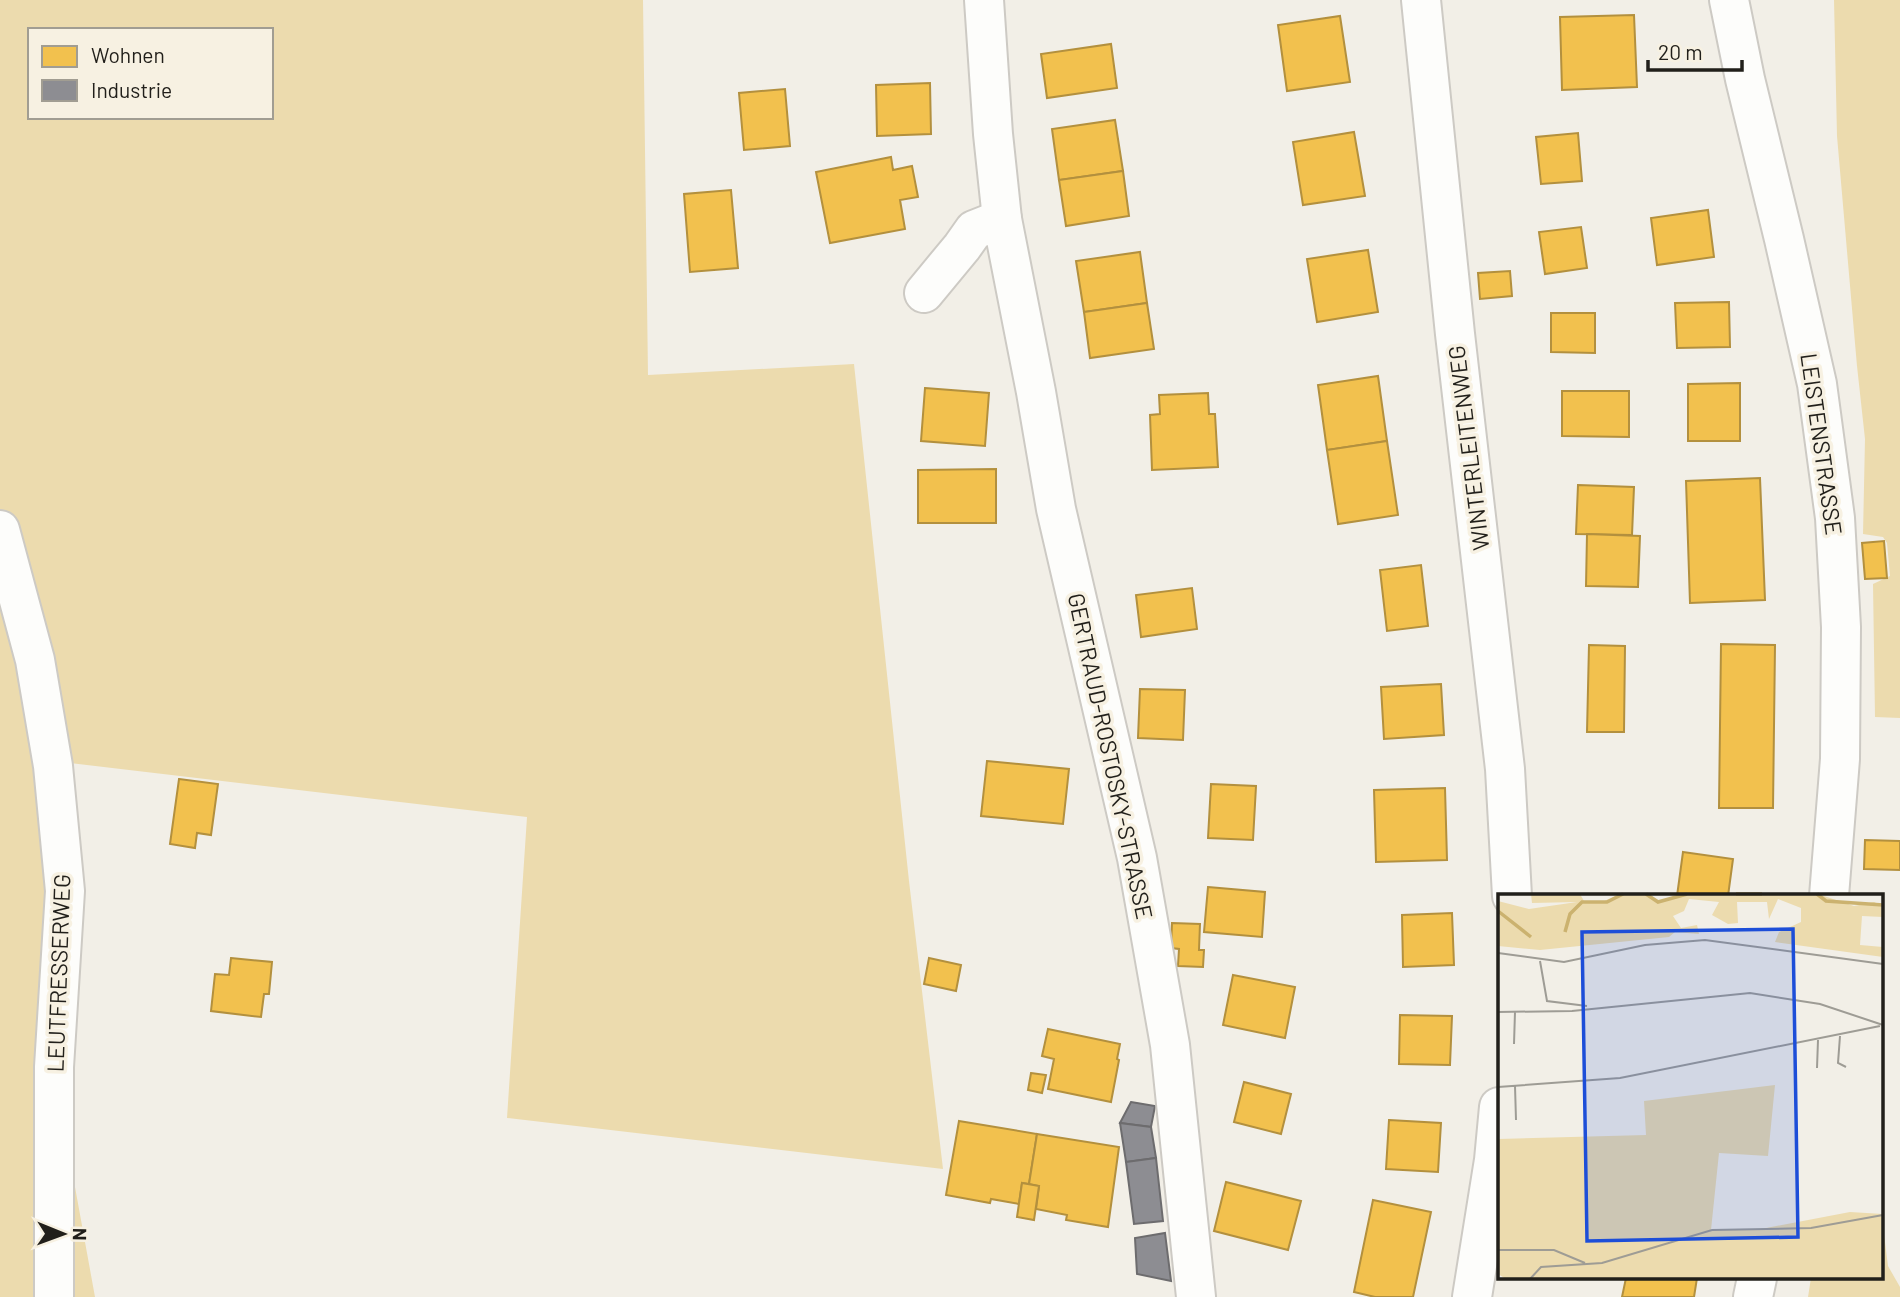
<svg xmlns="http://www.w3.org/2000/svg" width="1900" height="1297" font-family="Barlow,sans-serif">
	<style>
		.green { fill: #ecdbae; fill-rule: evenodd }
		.homes { fill: #f2c14e; stroke: #b3903e; stroke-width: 2 }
		.industry { fill: #8d8d92; stroke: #6d6c6e; stroke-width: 2 }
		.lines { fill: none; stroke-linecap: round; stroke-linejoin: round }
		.minor-casing { stroke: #cdcac4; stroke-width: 42 }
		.major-casing { stroke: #cdcac4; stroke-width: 42 }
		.minor { stroke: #fdfdfb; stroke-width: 38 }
		.major { stroke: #fdfdfb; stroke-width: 38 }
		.labels { text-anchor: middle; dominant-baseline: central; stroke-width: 7; stroke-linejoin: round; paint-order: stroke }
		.street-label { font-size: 23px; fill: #211f1a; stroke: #f7f1e2 }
		.inset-river { fill: none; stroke: #cbb26f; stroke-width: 3.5 }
		.inset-road { fill: none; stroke: #9e9c95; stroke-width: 2 }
		.view { fill: #1d4ed8; fill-opacity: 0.15; stroke: #1d4ed8; stroke-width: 3.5 }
		.inset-edge { fill: none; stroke: #211f1a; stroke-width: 3.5 }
	</style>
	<rect width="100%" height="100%" fill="#f2efe7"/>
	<g class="green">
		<path d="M0 0H643L648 375 854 364 909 881 943 1169 507 1118 527 817 53 761V1066L95 1297H0ZM30 30H271V117H30Z"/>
		<path d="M1834 0H1900V718L1875 717 1873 584 1890 576 1887 543 1883 537 1863 534 1865 439 1857 366 1837 136Z"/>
		<path d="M1881 1211 1888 1266 1900 1287V1297H1808L1811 1278H1881Z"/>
	</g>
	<g class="homes">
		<path d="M1634 15 1637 87 1562 90 1560 17Z"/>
		<path d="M1340 16 1350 82 1287 91 1278 25Z"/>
		<path d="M1111 44 1117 88 1047 98 1041 54Z"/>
		<path d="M930 83 931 134 877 136 876 85Z"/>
		<path d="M785 89 790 146 744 150 739 93Z"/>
		<path d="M1115 120 1123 171 1059 180 1052 129Z"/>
		<path d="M1354 132 1365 196 1303 205 1293 142Z"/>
		<path d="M1578 133 1582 181 1541 184 1536 137Z"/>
		<path d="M891 157 893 170 912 166 918 197 900 200 905 229 830 243 816 172Z"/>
		<path d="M1123 171 1129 216 1066 226 1059 180Z"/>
		<path d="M731 190 738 268 690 272 684 194Z"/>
		<path d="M1708 210 1714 257 1657 265 1651 218Z"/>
		<path d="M1581 227 1587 268 1545 274 1539 232Z"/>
		<path d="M1368 250 1378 312 1317 322 1307 259Z"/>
		<path d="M1140 252 1147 303 1084 312 1076 261Z"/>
		<path d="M1510 271 1512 296 1480 299 1478 273Z"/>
		<path d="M1729 302 1730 347 1677 348 1675 303Z"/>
		<path d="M1147 303 1154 349 1090 358 1084 312Z"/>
		<path d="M1551 313H1595V353L1551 352Z"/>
		<path d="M1378 376 1387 441 1327 450 1318 385Z"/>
		<path d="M1740 383V441H1688V384Z"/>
		<path d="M925 388 989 393 985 446 921 441Z"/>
		<path d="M1562 391H1629V437L1562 436Z"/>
		<path d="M1208 393 1209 414H1215L1218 467 1152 470 1150 415 1160 414 1159 395Z"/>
		<path d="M1387 441 1398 515 1338 524 1327 450Z"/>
		<path d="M996 469V523H918V470Z"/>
		<path d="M1760 478 1765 600 1690 603 1686 481Z"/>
		<path d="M1578 485 1634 487 1632 535 1576 534Z"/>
		<path d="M1587 534 1640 536 1638 587 1586 586Z"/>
		<path d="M1884 541 1887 578 1865 579 1862 543Z"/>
		<path d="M1421 565 1428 626 1387 631 1380 570Z"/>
		<path d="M1192 588 1197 629 1141 637 1136 595Z"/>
		<path d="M1721 644 1775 645 1773 808H1719Z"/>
		<path d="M1589 645 1625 646 1624 732H1587Z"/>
		<path d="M1441 684 1444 735 1384 739 1381 687Z"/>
		<path d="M1140 689 1185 690 1183 740 1138 738Z"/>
		<path d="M987 761 1069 769 1063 824 981 816Z"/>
		<path d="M179 779 218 784 211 835 197 833 195 848 170 844Z"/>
		<path d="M1211 784 1256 786 1253 840 1208 838Z"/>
		<path d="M1445 788 1447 860 1376 862 1374 790Z"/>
		<path d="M1865 840 1900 841V870L1864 869Z"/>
		<path d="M1683 852 1733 859 1728 896H1677Z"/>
		<path d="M1208 887 1265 892 1262 937 1204 932Z"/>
		<path d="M1452 913 1454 965 1403 967 1402 915Z"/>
		<path d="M1172 923 1200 924 1199 950H1204L1203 967 1178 966 1179 949 1171 948Z"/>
		<path d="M231 958 272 962 269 994H264L261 1017 211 1011 215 974 229 975Z"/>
		<path d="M929 958 961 965 956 991 924 984Z"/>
		<path d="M1233 975 1295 987 1285 1038 1223 1025Z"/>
		<path d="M1400 1015 1452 1016 1450 1065 1399 1064Z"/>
		<path d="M1048 1029 1120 1044 1117 1059 1119 1060 1111 1102 1048 1089 1054 1059 1042 1056Z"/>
		<path d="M1031 1073 1046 1075 1042 1093 1028 1090Z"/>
		<path d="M1244 1082 1291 1094 1281 1134 1234 1122Z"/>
		<path d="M1389 1120 1441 1123 1438 1172 1386 1169Z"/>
		<path d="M959 1121 1037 1134 1029 1184 1022 1183 1019 1204 991 1199 990 1203 946 1195Z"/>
		<path d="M1037 1134 1119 1147 1108 1227 1066 1220 1067 1215 1036 1209 1039 1186 1029 1184Z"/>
		<path d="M1226 1182 1301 1201 1288 1250 1214 1231Z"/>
		<path d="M1022 1183 1039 1186 1034 1220 1017 1217Z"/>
		<path d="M1373 1200 1431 1212 1413 1297H1375L1354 1292Z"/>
		<path d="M1626 1278H1697L1694 1297H1622Z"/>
	</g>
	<g class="industry">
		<path d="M1131 1102 1155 1106 1151 1127 1120 1123Z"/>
		<path d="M1120 1123 1151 1127 1156 1158 1126 1162Z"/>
		<path d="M1156 1158 1163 1221 1134 1224 1126 1162Z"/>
		<path d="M1165 1233 1171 1281 1137 1274 1135 1238Z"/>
	</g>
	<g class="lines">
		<defs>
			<g id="minor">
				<path d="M984 0 993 134 1002 219 1036 392 1056 509 1137 858 1170 1045 1196 1297"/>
				<path d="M1421 0 1455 334 1505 769 1512 896"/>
				<path d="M924 293 962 247 974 230 1002 219"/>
				<path d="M0 530 35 660 53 766 65 891 54 1067V1297"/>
				<path d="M1472 1297 1494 1160 1499 1107"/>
			</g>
			<g id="major">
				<path d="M1729 0 1745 79 1784 239 1817 384 1835 518 1841 627 1840 759 1829 896"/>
				<path d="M1753 1297 1757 1278"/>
			</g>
		</defs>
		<use href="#minor" class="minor-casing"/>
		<use href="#major" class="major-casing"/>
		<use href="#minor" class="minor"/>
		<use href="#major" class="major"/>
	</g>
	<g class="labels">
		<g class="street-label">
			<text transform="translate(1822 444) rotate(82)">LEISTENSTRASSE</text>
			<text transform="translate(1468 448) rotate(-97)">WINTERLEITENWEG</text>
			<text transform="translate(1111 756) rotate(78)">GERTRAUD-ROSTOSKY-STRASSE</text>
			<text transform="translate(58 973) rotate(-88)">LEUTFRESSERWEG</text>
		</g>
	</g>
	<g transform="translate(1498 894)">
		<rect width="385" height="385" fill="#f2efe7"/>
		<path d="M33 0H82L86 7 104 8 122 0H150L162 7 193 0H320L356 12 376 8 385 12V23L364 22 362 51 385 53V63L277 48 281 38 303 28V14L280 5 271 25 269 8H239L240 29 230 30 214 21 221 8 191 5 186 17 175 22 183 34 199 31 201 40 177 38 171 43 42 56 0 52V7L31 15 79 8 34 9ZM277 191 270 262 221 259 213 336 263 335 352 318 385 320V385H8L0 380V245L148 241 146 207Z" fill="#ecdbae"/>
		<path class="inset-river" d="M148 0 160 8 189 0M238 0H264M319 0 328 7 385 11M0 17 33 43M67 38 72 20 84 8H109L125 0"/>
		<path class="inset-road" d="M0 59 66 68 147 51 207 46 385 70M42 67 49 107 89 112M0 118 74 117 252 99 322 110 385 131M342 142 340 169 348 173M16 150 17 118M319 174 320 146M17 192 18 226M0 193 122 184 382 132M0 356H56L87 369M32 385 43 373 104 369 214 336 313 334 385 321"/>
		<path class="view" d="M295 35 300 343 89 347 84 38Z"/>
		<rect width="385" height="385" class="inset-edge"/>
	</g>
	<rect x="28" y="28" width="245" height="91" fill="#f7f1e2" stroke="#a19d92" stroke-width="2"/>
	<rect x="42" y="46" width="35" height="21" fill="#f2c14e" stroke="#a19d92" stroke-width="2"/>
	<text x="91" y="63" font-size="21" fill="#211f1a">Wohnen</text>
	<rect x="42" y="80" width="35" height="21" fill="#8d8d92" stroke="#a19d92" stroke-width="2"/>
	<text x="91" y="98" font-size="21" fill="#211f1a">Industrie</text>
	<g transform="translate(63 1234) rotate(91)" stroke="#f7f1e2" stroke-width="5" paint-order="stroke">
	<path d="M0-5L12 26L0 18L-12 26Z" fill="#211f1a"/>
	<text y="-10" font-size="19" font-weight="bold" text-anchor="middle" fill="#211f1a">N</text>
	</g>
	<path d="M1648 60v10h94v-10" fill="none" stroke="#211f1a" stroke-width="3.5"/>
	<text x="1658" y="60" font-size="21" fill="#211f1a" stroke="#f7f1e2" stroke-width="5" paint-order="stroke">20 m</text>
</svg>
